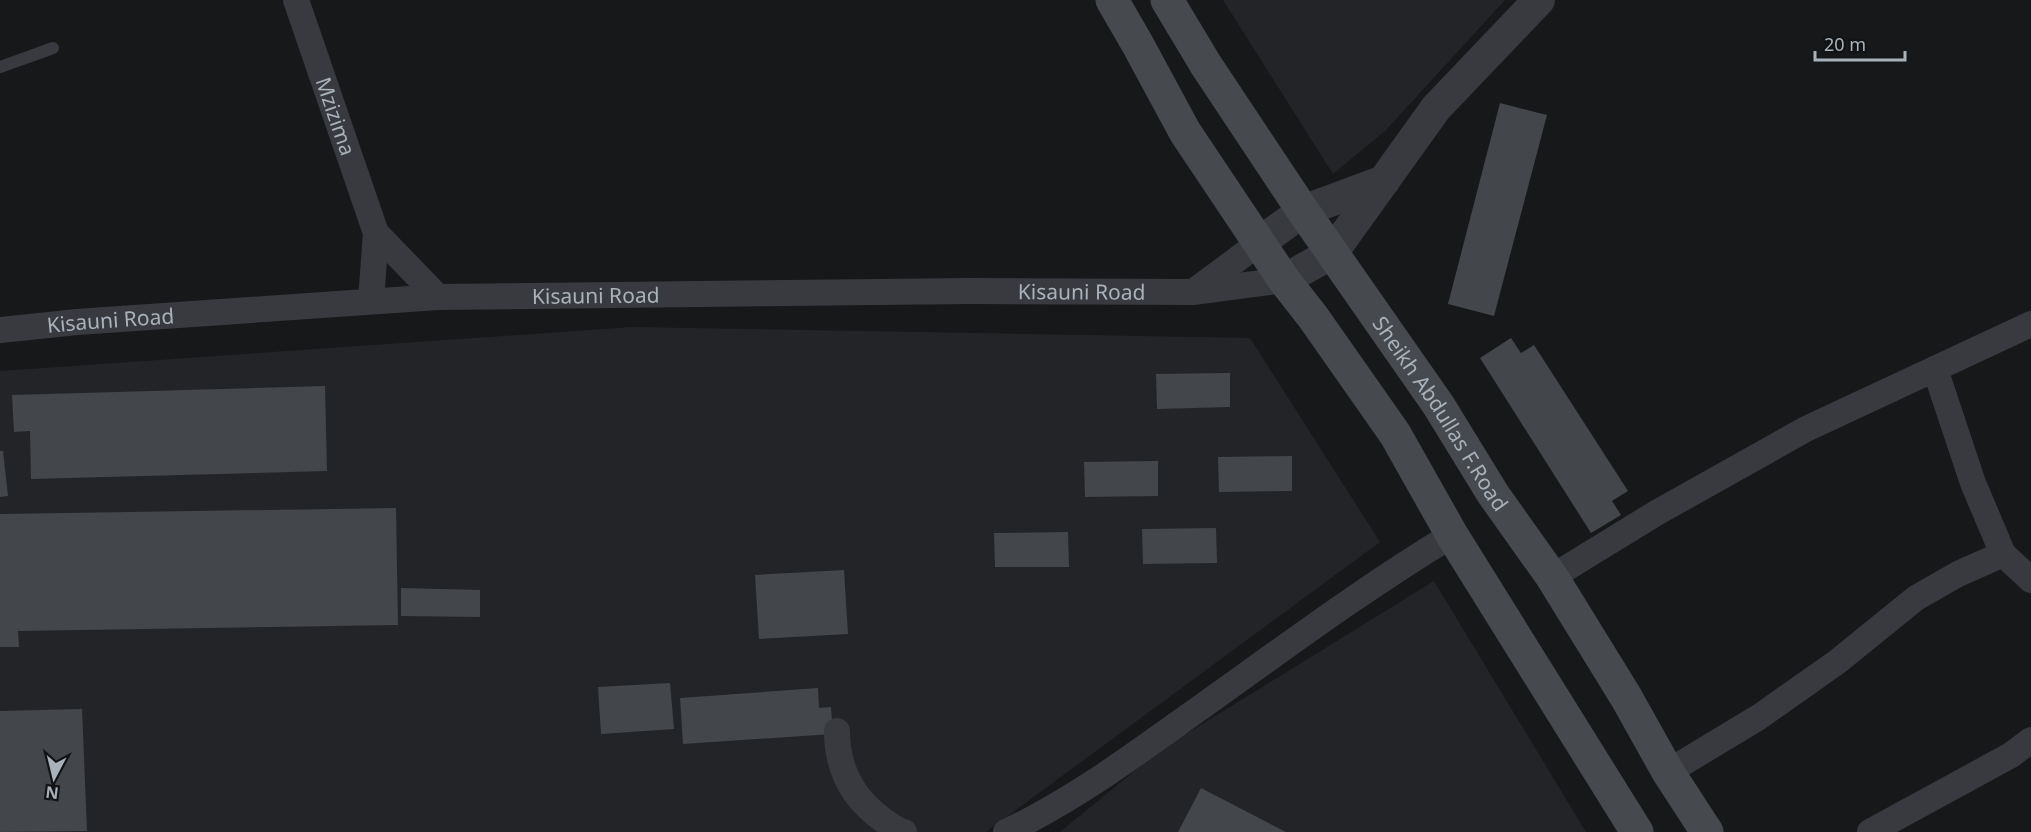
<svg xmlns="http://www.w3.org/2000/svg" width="2031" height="832" font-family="'Noto Sans',sans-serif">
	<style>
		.built { fill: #232427 }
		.building { fill: #43464a }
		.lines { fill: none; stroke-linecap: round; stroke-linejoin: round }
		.service { stroke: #383a3f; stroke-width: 12 }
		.minor { stroke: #383a3f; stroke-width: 26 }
		.tertiary { stroke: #383a3f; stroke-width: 32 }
		.secondary { stroke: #464a4f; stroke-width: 33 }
		.labels { text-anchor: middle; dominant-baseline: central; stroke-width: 4.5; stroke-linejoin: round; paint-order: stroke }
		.street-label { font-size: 21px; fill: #a9b1ba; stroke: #121315 }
	</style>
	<rect width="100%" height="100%" fill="#17181a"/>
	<g class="built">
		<path d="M1223 0H1505L1385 131 1333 174Z"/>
		<path d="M632 327 1250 338 1380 542 986 832H0V371Z"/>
		<path d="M1434 581 1586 832H1060L1160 750Z"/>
	</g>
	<g class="building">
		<path d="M1500 103 1547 115 1494 316 1448 304Z"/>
		<path d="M1511 338 1521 353 1534 345 1628 491 1612 501 1621 515 1591 533 1480 358Z"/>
		<path d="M1230 373V407L1157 409 1156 374Z"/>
		<path d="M325 386 327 471 31 479 30 431 14 432 12 395Z"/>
		<path d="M0 451H3L8 496 0 497Z"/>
		<path d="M1292 456V491L1219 492 1218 457Z"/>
		<path d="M1158 461V496L1085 497 1084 462Z"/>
		<path d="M396 508 398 625 18 631 19 647H0V514Z"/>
		<path d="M1216 528 1217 563 1143 564 1142 529Z"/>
		<path d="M1068 532 1069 567H995L994 533Z"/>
		<path d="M844 570 848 634 759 639 755 575Z"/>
		<path d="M401 588 480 590V617L401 616Z"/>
		<path d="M670 683 674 729 601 734 598 687Z"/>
		<path d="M818 688 819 708 831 707 833 734 683 744 680 698Z"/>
		<path d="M82 709 87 831 0 832V711Z"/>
		<path d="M1201 788 1286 832H1178Z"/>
	</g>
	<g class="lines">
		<path class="service" d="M0 67 53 48"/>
		<g class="minor">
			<path id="s1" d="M296 0 376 233 371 300"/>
			<path d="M376 233 438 297"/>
			<path d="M1196 290 1259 243"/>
			<path id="s2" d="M0 330 77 322 438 297 970 291 1193 292 1284 280"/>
			<path d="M1935 369 1973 483 2003 554"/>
			<path d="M1552 577 1658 512 1806 429 2031 324"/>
			<path d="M837 731C837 769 852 798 883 820 890 825 896 830 904 832"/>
			<path d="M1668 772 1759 717 1837 662 1916 598 1958 574 2003 554 2031 580"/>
			<path d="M1006 832C1072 801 1130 758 1190 715 1276 654 1361 590 1452 535"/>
			<path d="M1870 832 2011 755 2031 740"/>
		</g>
		<g class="tertiary">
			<path d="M1259 243 1303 211 1384 181"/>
			<path d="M1284 280 1332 253 1436 108 1539 0"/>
		</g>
		<g class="secondary">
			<path d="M1112 0 1138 45 1185 132 1284 280 1313 317 1395 434 1452 535 1637 832"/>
			<path id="s3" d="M1167 0 1206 65 1303 211 1439 406 1493 494 1552 577 1626 697 1668 772 1707 832"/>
		</g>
	</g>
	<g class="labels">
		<g class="street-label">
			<text stroke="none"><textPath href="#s1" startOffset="123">Mzizima</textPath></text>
			<text stroke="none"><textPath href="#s2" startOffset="1083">Kisauni Road</textPath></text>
			<text stroke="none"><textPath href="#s2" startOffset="597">Kisauni Road</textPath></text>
			<text stroke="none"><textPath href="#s2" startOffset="111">Kisauni Road</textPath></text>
			<text stroke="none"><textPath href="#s3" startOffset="496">Sheikh Abdullas F.Road</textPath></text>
		</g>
	</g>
	<g transform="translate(54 778) rotate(187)" stroke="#121315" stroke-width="4.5" paint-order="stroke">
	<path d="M0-4.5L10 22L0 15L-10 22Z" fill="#a9b1ba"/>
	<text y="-9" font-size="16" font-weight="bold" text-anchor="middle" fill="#a9b1ba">N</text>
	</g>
	<path d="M1815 51v9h90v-9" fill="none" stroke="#a9b1ba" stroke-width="3"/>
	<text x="1824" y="51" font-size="18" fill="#a9b1ba" stroke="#121315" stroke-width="4.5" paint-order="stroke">20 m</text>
</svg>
